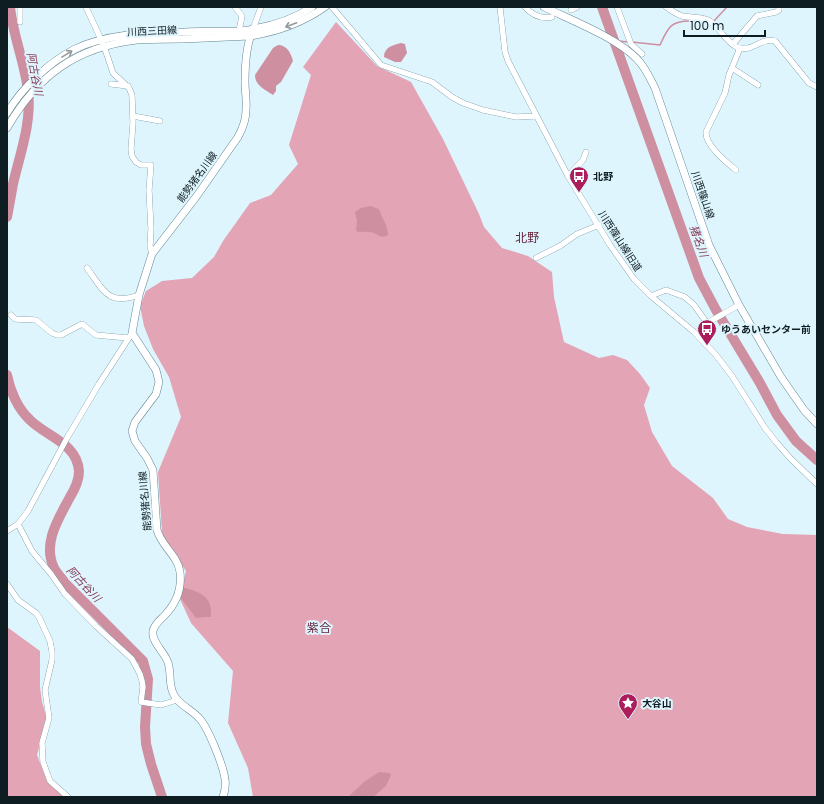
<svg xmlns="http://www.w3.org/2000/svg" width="824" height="804" font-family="Poppins,'Noto Sans JP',sans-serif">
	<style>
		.forest { fill: #e3a4b5 }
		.water { fill: #ce90a1 }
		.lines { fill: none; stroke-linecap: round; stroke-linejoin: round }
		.stream { stroke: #ce90a1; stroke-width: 1.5 }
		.river { stroke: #ce90a1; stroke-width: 10 }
		.minor-casing { stroke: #628592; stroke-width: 6 }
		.major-casing { stroke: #628592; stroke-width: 8 }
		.minor { stroke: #fff; stroke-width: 5.5 }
		.major { stroke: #fff; stroke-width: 7 }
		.oneway { stroke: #93999c }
		.labels { text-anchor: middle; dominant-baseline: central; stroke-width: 4; stroke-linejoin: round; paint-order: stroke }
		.street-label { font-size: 10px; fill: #0e1d22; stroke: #def5fd }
		.poi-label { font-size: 10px; font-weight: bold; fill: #0e1d22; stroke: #def5fd; text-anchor: start }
		.water-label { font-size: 11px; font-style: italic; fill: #873b54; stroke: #def5fd }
		.quarter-label { font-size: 12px; fill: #66233b; stroke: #def5fd }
	</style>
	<rect width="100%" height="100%" fill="#def5fd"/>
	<g class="forest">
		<path d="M336 22 377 66 411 82 443 139 479 214 484 227 502 248 528 256 552 272 554 297 564 342 599 358 613 355 627 360 640 374 650 388 644 405 652 432 672 466 713 498 728 519 747 527 783 534 817 535V797H253L248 768 228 723 233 671 191 623 180 599 186 571 165 542 162 532 158 472 181 417 169 377 153 349 144 326 140 306 146 291 162 281 192 278 214 257 223 241 250 203 271 195 298 164 289 145 311 75 303 67Z"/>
		<path d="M7 627 40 651V687L42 702 47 719 37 755 47 780 64 797H7Z"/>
	</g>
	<g class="water">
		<path d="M401 43 405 44 407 53 401 62H395L384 57C384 47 393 45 401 43Z"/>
		<path d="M278 45C287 45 291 53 293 61L281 82 276 86V91L273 95C266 90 255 86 255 75L273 48Z"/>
		<path d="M370 206 379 209C382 219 388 225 388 235 379 240 378 232 369 232 364 231 361 233 356 231L357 221 355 212 361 208Z"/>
		<path d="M182 587C199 592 213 595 211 617H206L196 618 180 597Z"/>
		<path d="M379 772 390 773 391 775 386 786 373 797H348L364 782Z"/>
	</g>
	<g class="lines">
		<g class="stream">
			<path d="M713 22 727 7"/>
			<path d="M618 41 629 42"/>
			<path d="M632 42 660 45C668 27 671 20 693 21 699 22 704 24 710 23"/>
		</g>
		<g class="river">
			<path d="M602 7 699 278 716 310 760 383 777 415 796 441 817 460"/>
			<path d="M7 217C9 206 11 195 13 184 20 154 32 122 28 91 25 63 13 36 10 7"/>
			<path d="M7 375C10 391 18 409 30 420 47 437 77 443 79 471 79 481 75 489 70 497 59 518 42 543 54 568 57 574 62 578 65 583L143 661 148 679 145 727 146 744 151 764 162 797"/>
		</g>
		<defs>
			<g id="minor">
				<path d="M86 7 104 46 113 73 129 88 132 95 133 123 131 149 132 156 136 162 141 165H151L149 190 151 229 150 246 152 254"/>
				<path d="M235 7 242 16 239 31"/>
				<path d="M332 7 381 65 432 82 452 97 463 103 483 110 516 117 536 116"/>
				<path d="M500 7 505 52 508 61 568 176 610 245 634 279 651 296 694 332 716 355 732 376 765 428 776 442 791 459 817 484"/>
				<path d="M525 7C532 15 541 19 552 17"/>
				<path d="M617 7 631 44 642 54"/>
				<path d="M666 7C671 10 676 14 682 16 690 18 703 16 710 21 719 28 729 45 739 48 752 52 762 37 775 41L809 83 817 87"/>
				<path d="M571 10 577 7"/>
				<path d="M20 22V7"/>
				<path d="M253 29 261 7"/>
				<path d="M733 44 757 16 776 12 779 10V7"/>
				<path d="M732 68 758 85"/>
				<path d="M111 84 128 86"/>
				<path d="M133 116 160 121"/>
				<path d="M736 170C726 162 705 145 706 132L725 93 729 75 740 48"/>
				<path d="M568 176 583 160 586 152"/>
				<path d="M536 258 560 246 577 234 599 225"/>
				<path d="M87 268C104 291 108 306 139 295"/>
				<path d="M651 296 666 290 685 297 694 305 707 323 739 305"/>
				<path d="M11 315 15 319 36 320 52 333 57 335H61L82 324 96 335 128 338"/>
				<path d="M18 524 32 551 51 574 65 594 96 626 132 659 140 674 142 681 143 687 141 702 161 705 177 700"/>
				<path d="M7 531 18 524 28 511 67 438 99 384 132 333"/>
				<path d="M7 584 18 600 36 613 39 617 50 641 52 652V660L45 690 49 718 42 743 43 762 50 781 68 797"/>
			</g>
			<g id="major">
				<path d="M544 7C571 20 617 38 637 59 645 67 650 78 655 88L709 245 739 305 781 377 804 410 817 424"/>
				<path d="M7 113C22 88 49 62 75 49 109 33 149 33 185 32 203 31 222 31 240 31 265 28 291 21 312 7"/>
				<path d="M7 128C37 76 76 47 137 40 152 39 168 39 183 39 205 38 227 37 250 36 277 32 302 23 325 7"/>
				<path d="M223 797C225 791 226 785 225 779 223 765 208 727 199 718 191 709 177 704 173 693 168 682 172 670 167 660 163 651 151 641 153 631 154 625 160 620 164 616 176 604 182 589 180 572 178 556 162 547 157 530L153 470 147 458 135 441 132 431 135 422 156 394 159 382 156 370 132 333 139 295 152 254 196 197 238 137C243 128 246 120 246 110 247 101 245 91 245 82 245 64 246 45 253 29"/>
			</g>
		</defs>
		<use href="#minor" class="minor-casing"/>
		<use href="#major" class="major-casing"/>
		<use href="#minor" class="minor"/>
		<use href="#major" class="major"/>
	</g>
	<defs><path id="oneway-shaft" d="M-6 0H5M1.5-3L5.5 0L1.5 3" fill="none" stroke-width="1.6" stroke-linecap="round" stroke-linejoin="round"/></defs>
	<g class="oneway">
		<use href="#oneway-shaft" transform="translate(291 25) rotate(159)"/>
		<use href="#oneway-shaft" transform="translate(67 54) rotate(-31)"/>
	</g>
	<defs>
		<symbol id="bus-pin" viewBox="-11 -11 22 30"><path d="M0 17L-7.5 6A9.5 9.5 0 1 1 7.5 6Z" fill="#ab1e5b" stroke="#def5fd"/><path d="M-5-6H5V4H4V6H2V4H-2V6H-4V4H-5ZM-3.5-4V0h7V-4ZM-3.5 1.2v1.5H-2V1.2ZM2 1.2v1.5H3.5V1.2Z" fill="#fff"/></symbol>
		<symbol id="sight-pin" viewBox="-11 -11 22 30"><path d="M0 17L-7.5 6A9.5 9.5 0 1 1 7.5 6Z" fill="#ab1e5b" stroke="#def5fd"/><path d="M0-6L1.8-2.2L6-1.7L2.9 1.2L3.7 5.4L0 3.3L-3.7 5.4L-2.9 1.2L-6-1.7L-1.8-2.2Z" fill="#fff"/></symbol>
	</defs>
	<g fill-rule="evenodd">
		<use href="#bus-pin" x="568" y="165" width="22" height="30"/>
		<use href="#bus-pin" x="696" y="318" width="22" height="30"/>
		<use href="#sight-pin" x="617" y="692" width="22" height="30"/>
	</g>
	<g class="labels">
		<g class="street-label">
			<text transform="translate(152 31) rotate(-3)">川西三田線</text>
			<text transform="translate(197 177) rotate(-54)">能勢猪名川線</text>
			<text transform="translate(703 195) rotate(71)">川西篠山線</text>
			<text transform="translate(620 241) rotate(57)">川西篠山線旧道</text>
			<text transform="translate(145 501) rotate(-95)">能勢猪名川線</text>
		</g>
		<g class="poi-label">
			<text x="593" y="176">北野</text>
			<text x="721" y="329">ゆうあいセンター前</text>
			<text x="642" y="703">大谷山</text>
		</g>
		<g class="water-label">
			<text transform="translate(35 74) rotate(79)">阿古谷川</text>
			<text transform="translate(699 241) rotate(70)">猪名川</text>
			<text transform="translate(84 584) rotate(47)">阿古谷川</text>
		</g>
		<g class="quarter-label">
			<text x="527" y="237">北野</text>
			<text x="319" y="627">紫合</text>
		</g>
	</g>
	<rect width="824" height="804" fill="none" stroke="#0e1d22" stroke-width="16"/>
	<path d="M684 30v6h81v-6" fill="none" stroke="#0e1d22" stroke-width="2"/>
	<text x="690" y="30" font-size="12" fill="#0e1d22" stroke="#def5fd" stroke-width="3" paint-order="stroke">100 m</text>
</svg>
